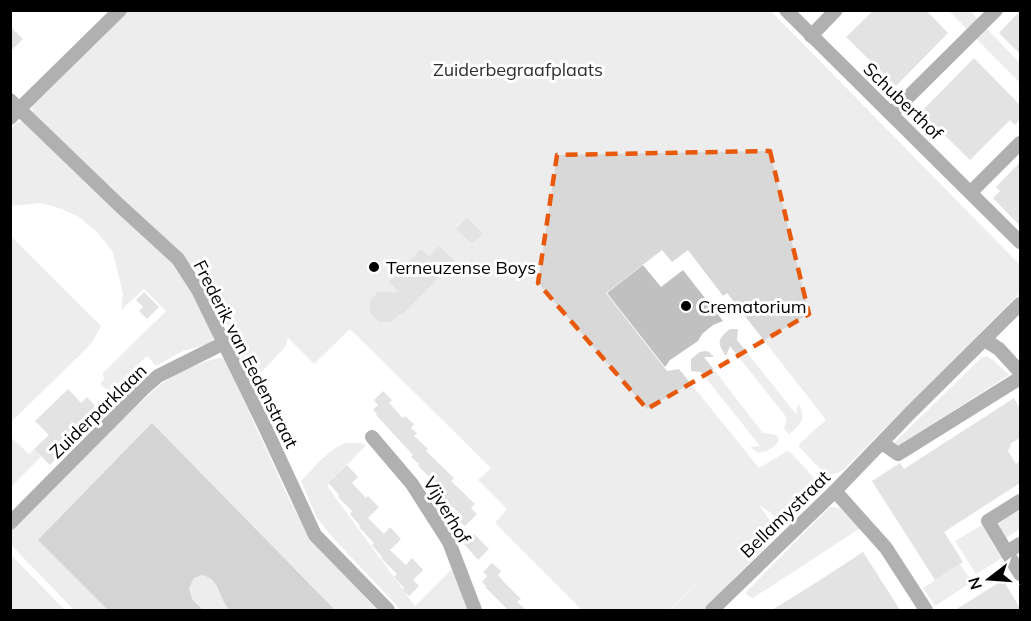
<svg xmlns="http://www.w3.org/2000/svg" width="1031" height="621" font-family="Mulish,sans-serif">
	<style>
		.green { fill: #d8d8d8 }
		.water { fill: #9f9f9f }
		.building { fill: #c0c0c0 }
		.lines { fill: none; stroke-linecap: round; stroke-linejoin: round }
		.minor { stroke: #515151; stroke-width: 14 }
		.marked { fill: none; stroke: #e8590c; stroke-width: 4.5; stroke-dasharray: 12 8; stroke-linejoin: round }
		.poi-dot { fill: #000; stroke: #fff; stroke-width: 2 }
		.labels { text-anchor: middle; dominant-baseline: central; stroke-width: 6; stroke-linejoin: round; paint-order: stroke }
		.park-label { font-size: 18px; fill: #2f2f2f; stroke: #fff }
		.street-label { font-size: 18px; fill: #000; stroke: #fff }
		.poi-label { font-size: 18px; fill: #000; stroke: #fff; text-anchor: start }
	</style>
	<rect width="100%" height="100%" fill="#fff"/>
	<g class="green">
		<path d="M371 10 373 12V10L771 11 1020 265V293L842 471C837 473 833 475 828 474 820 471 806 453 799 447L800 443 826 420 727 293 723 296 688 250 672 262 662 250 606 293 667 371 679 369 759 468 787 451 791 453 819 483 820 486 782 524H779L770 512 759 505 779 533 703 610H671L714 567 670 610H582L495 523 507 509 478 480 491 468 350 329 314 364 288 338 286 346 253 381 209 288 200 274 33 113 32 105 125 11Z"/>
		<path d="M949 11H970L1020 63V83Z"/>
		<path d="M22 121 28 124 174 263 200 307 213 334V339L208 344 183 351 156 366 147 356 109 392 100 384 105 378 102 374 166 311 144 289 121 310 123 294 113 252 96 231 79 217 62 209 41 203 11 206V129L16 123Z"/>
		<path d="M11 236 101 326 93 341 83 352 11 422Z"/>
		<path d="M730 329H738L737 340 796 414 798 403C807 419 801 424 789 434L784 429 787 418 730 346 726 356C717 343 717 339 730 329Z"/>
		<path d="M705 351 709 352 714 357H704L763 433 776 435 779 439C776 447 767 452 758 453L750 447 760 446 701 372 691 371V359L700 352Z"/>
		<path d="M986 356 993 360 1009 375 902 443 898 445 894 443 981 358Z"/>
		<path d="M217 358H223L226 362 291 503 307 531 323 552 377 610H335L152 423 108 610H74L11 545V531L108 433 156 388 176 374 193 366Z"/>
		<path d="M12 438 29 454 34 449 41 457 11 487 10 440Z"/>
		<path d="M346 443H361L366 445 327 486 415 606 453 568 468 610H401L333 538 317 518 301 481C314 468 328 449 346 443Z"/>
		<path d="M1020 506V529L1003 540 993 524Z"/>
		<path d="M830 507C847 507 851 515 862 527L753 598 748 596 745 593Z"/>
		<path d="M982 525 1002 558 976 574 955 541Z"/>
		<path d="M11 555 65 610H11Z"/>
		<path d="M960 564 972 582 935 606 923 588Z"/>
		<path d="M202 575C221 579 218 599 230 610H203L192 599 189 588 194 578Z"/>
	</g>
	<path class="water" d="M152 423 335 610H230C218 599 221 579 202 575L194 578 189 588 192 599 203 610H108L38 540Z"/>
	<g class="building">
		<path d="M874 10H926L948 33 896 86 846 37Z"/>
		<path d="M1020 11V54L999 33Z"/>
		<path d="M10 26 23 39 10 52Z"/>
		<path d="M974 58 1020 105V119L1015 125 1010 120 970 160 921 112Z"/>
		<path d="M1020 162V226L993 198 1000 191 996 187Z"/>
		<path d="M467 218 483 233 472 244 456 229Z"/>
		<path d="M439 246 455 261 403 314H400L391 322H379L370 313V301L378 292H399L389 282 421 249 429 256Z"/>
		<path d="M643 265 661 287 683 270 723 321 713 325 702 334 698 341 670 360 665 367 607 293Z"/>
		<path d="M144 292 159 307 147 319 139 311 143 307 136 300Z"/>
		<path d="M68 389 81 403 87 397 95 406 58 443 65 449 50 465 34 449 49 435 35 421Z"/>
		<path d="M383 391 392 400 389 403 403 418 405 416 414 424 411 428 417 433 414 436 428 449 426 451 454 478 451 481 475 504 471 508 477 514 465 526 458 520 459 518 455 515 458 512 438 493 439 492 435 488 438 485 418 466 419 464 411 457 413 455 376 415 377 414 373 410 378 405 374 400Z"/>
		<path d="M1014 398 1020 409V438L1010 444 1011 446 1008 451 1016 464 1020 461V483L944 532 963 562 935 580 872 481 900 463 904 469Z"/>
		<path d="M347 465 358 477 352 483 366 498 368 496 379 507 368 518 384 534 390 527 401 539 390 550 406 565 412 558 423 570 413 580 419 586 409 596 403 590 404 588 394 577 397 574 381 558 382 557 372 545 374 543 359 527 360 526 350 514 352 511 338 497 339 495 329 483Z"/>
		<path d="M474 534 489 549 478 560 464 544Z"/>
		<path d="M863 552 900 610H772L817 582Z"/>
		<path d="M492 563 501 571 498 575 503 581 521 599 517 602 526 610H508L485 587 486 586 482 582 487 576 483 572Z"/>
		<path d="M1003 580 1020 608V610H955Z"/>
	</g>
	<g class="lines">
		<g class="minor">
			<path d="M786 10 1020 242"/>
			<path d="M811 36 836 10"/>
			<path d="M10 100 119 205 178 259 198 290 264 425 315 535 388 610"/>
			<path d="M891 114 996 10"/>
			<path d="M10 118 120 10"/>
			<path d="M971 192 1020 143"/>
			<path d="M985 340 999 349 1020 372"/>
			<path d="M372 437 412 484 449 542 475 610"/>
			<path d="M882 443 898 454 1020 378"/>
			<path d="M835 491 886 548 926 610"/>
			<path d="M1020 501 988 521 1020 574"/>
			<path d="M10 523 143 389 158 376 224 343"/>
			<path d="M1007 552 1020 544"/>
			<path d="M712 610 835 491 910 413 1020 304"/>
		</g>
	</g>
	<path d="M0 0H1031V621H0ZM770 151 809 314 647 409 538 283 557 155Z" fill="#fff" fill-opacity=".55" fill-rule="evenodd"/>
	<path class="marked" d="M770 151 809 314 647 409 538 283 557 155Z"/>
	<g class="poi-dot">
		<circle cx="374" cy="267" r="6"/>
		<circle cx="686" cy="306" r="6"/>
	</g>
	<g class="labels">
		<g class="park-label">
			<text x="518" y="69">Zuiderbegraafplaats</text>
		</g>
		<g class="street-label">
			<text transform="translate(903 101) rotate(44)">Schuberthof</text>
			<text transform="translate(246 354) rotate(63)">Frederik van Eedenstraat</text>
			<text transform="translate(98 411) rotate(-44)">Zuiderparklaan</text>
			<text transform="translate(447 510) rotate(59)">Vijverhof</text>
			<text transform="translate(785 514) rotate(-44)">Bellamystraat</text>
		</g>
		<g class="poi-label">
			<text x="386" y="267">Terneuzense Boys</text>
			<text x="698" y="306">Crematorium</text>
		</g>
	</g>
	<rect width="1031" height="621" fill="none" stroke="#000000" stroke-width="24"/>
	<g transform="translate(989 579) rotate(253)" stroke="#ffffff" stroke-width="4.5" paint-order="stroke">
	<path d="M0-4.5L10 22L0 15L-10 22Z" fill="#000000"/>
	<text y="-9" font-size="16" font-weight="bold" text-anchor="middle" fill="#000000">N</text>
	</g>
</svg>
